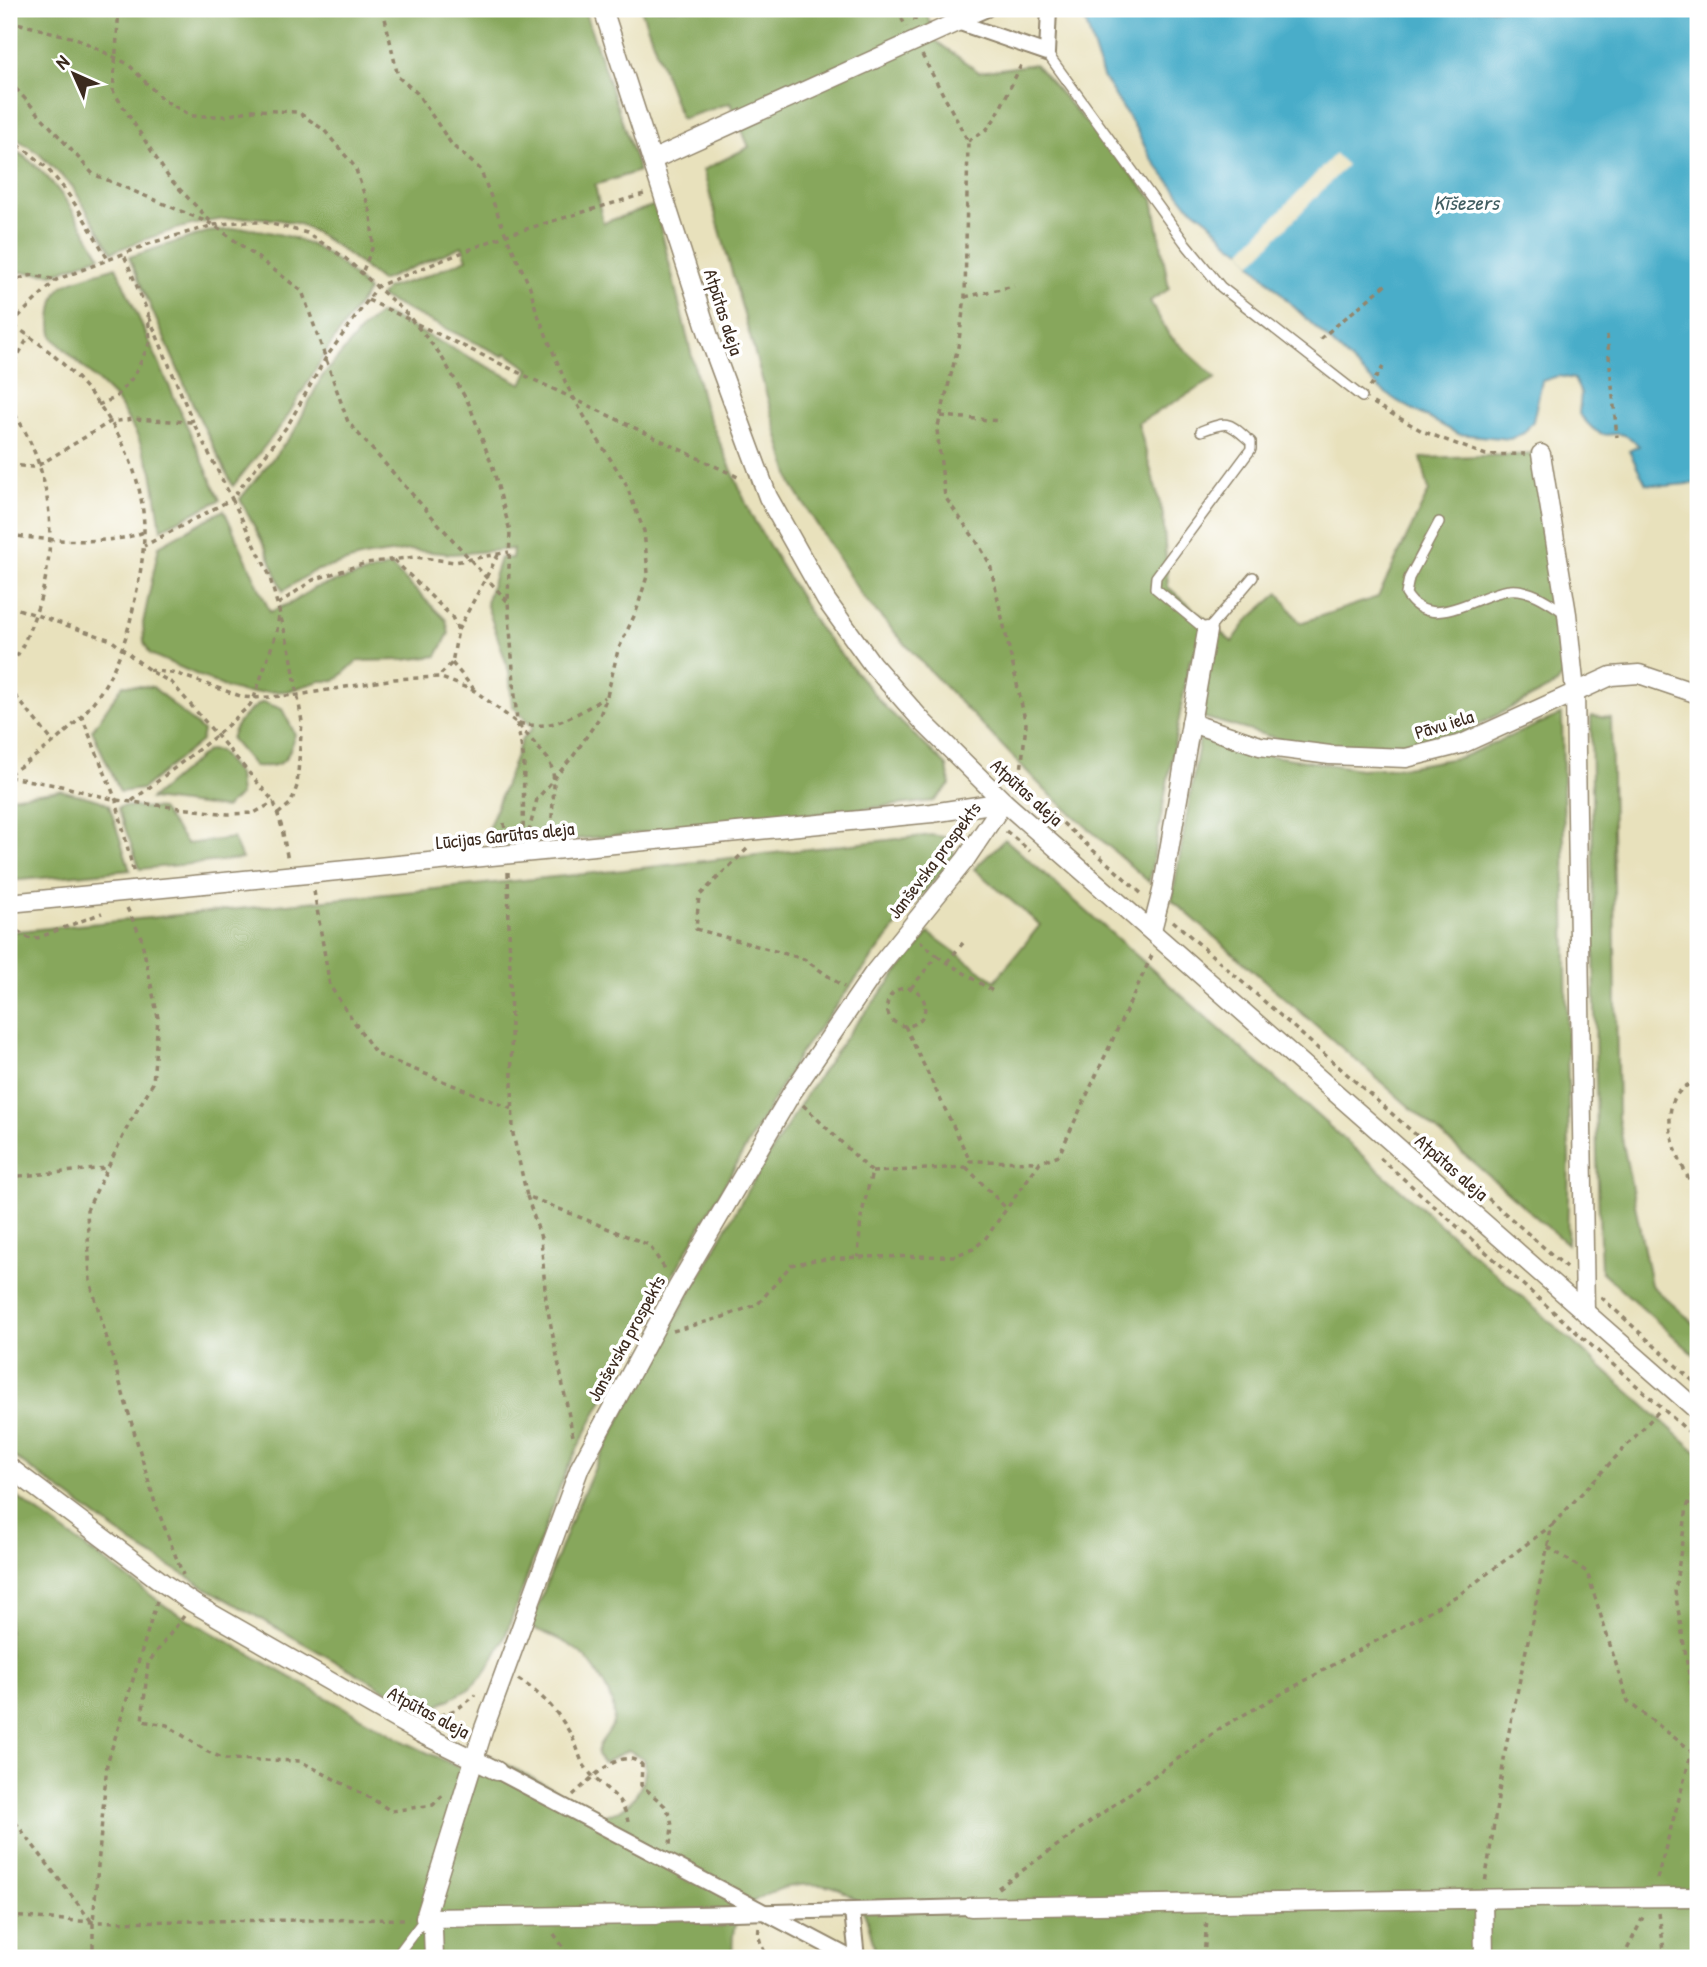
<svg xmlns="http://www.w3.org/2000/svg" width="1707" height="1967" font-family="'Patrick Hand',sans-serif">
	<style>
		.forest { fill: #87a75b; stroke: #61683c; stroke-width: 2 }
		.water { fill: #4aadc9; stroke: #426c74; stroke-width: 2 }
		.pier { fill: #e8e1bc }
		.lines { fill: none; stroke-linecap: round; stroke-linejoin: round }
		.service-casing { stroke: #92866d; stroke-width: 12 }
		.pedestrian-casing { stroke: #92866d; stroke-width: 18 }
		.minor-casing { stroke: #92866d; stroke-width: 21 }
		.path { stroke: #92866d; stroke-width: 3.5; stroke-dasharray: 5 5; stroke-linecap: butt }
		.service { stroke: #fff; stroke-width: 9 }
		.pedestrian { stroke: #fff; stroke-width: 14 }
		.minor { stroke: #fff; stroke-width: 18 }
		.labels { text-anchor: middle; dominant-baseline: central; stroke-width: 7; stroke-linejoin: round; paint-order: stroke }
		.street-label { font-size: 19px; fill: #3b2a1e; stroke: #fff }
		.water-label { font-size: 21px; font-style: italic; fill: #415e62; stroke: #fff }
	</style>
	<rect width="100%" height="100%" fill="#fff"/>
	<filter id="ink" filterUnits="userSpaceOnUse"><feTurbulence type="fractalNoise" baseFrequency=".0143" numOctaves="2"/><feDisplacementMap in="SourceGraphic" scale="14" xChannelSelector="R" yChannelSelector="G"/><feConvolveMatrix kernelMatrix="1 2 1 2 8 2 1 2 1" color-interpolation-filters="sRGB"/></filter>
	<filter id="wash" filterUnits="userSpaceOnUse"><feTurbulence type="fractalNoise" baseFrequency=".00686" numOctaves="4" result="noise"/><feDisplacementMap in="SourceGraphic" scale="28" xChannelSelector="R" yChannelSelector="G"/><feGaussianBlur stdDeviation="1.57" result="paint"/><feColorMatrix in="noise" values="0 0 0 0 0 0 0 0 0 0 0 0 0 0 0 0 0 1.4 0 .05"/><feComposite in="paint" operator="in"/></filter>
	<g filter="url(#wash)">
		<rect width="100%" height="100%" fill="#e8e1bc"/>
		<g class="forest">
			<path d="M9 9H584L639 171 595 185 603 223 655 205 704 406 751 515 818 627 885 707 947 766 950 785 934 801 622 835 500 846 486 835 522 739 533 728 512 705 509 671 486 603 500 558H512L513 549 452 554 410 550 363 557 312 572 283 591 266 549 240 499 294 432 321 378 362 329 379 314 389 316 522 384 529 369 506 353 503 356 380 297 387 288 421 278 467 259 462 246 381 281C356 261 331 239 301 225 295 222 287 222 280 220 223 210 165 231 112 252L72 186 38 153 9 134Z"/>
			<path d="M641 9H932L926 11 936 41 979 72 1035 64 1153 199 1169 289 1150 301 1169 335 1216 378 1138 423 1163 515 1168 587 1232 642 1248 620 1279 593 1300 623 1378 597 1429 491 1421 458 1541 454 1567 669 1557 684 1455 737 1399 746 1344 747 1289 742 1202 717 1210 663 1190 659 1149 882 1045 790 926 667 862 596 792 485 703 170 749 147 730 103 681 119Z"/>
			<path d="M9 147C52 170 76 215 100 256L54 274 22 272 9 275Z"/>
			<path d="M245 228C303 236 328 247 368 291L328 349 284 422 233 486 196 411 129 257 207 232Z"/>
			<path d="M116 267 220 500 161 529 152 471 136 433 115 398 53 338C49 326 51 294 63 286 72 279 104 271 116 267Z"/>
			<path d="M224 510 270 612 293 602 314 588 391 566 446 620 449 633 437 656 403 660 357 661 335 681H320L288 691 244 693 227 688 150 654 144 642 143 623 159 546Z"/>
			<path d="M123 685 153 687 203 731 201 741 142 789 120 792 92 730Z"/>
			<path d="M263 702 282 709 295 734C287 762 284 768 254 766L231 739C234 724 250 709 263 702Z"/>
			<path d="M1562 714 1569 1157 1567 1244 1172 900 1200 738 1253 753 1360 769 1405 767 1462 757Z"/>
			<path d="M1591 716 1611 718 1618 1118 1651 1285 1698 1327V1358L1601 1271 1597 1156Z"/>
			<path d="M208 750 219 751 238 775 240 795 225 808 150 799Z"/>
			<path d="M60 790 99 800 109 805 130 870 9 881V797Z"/>
			<path d="M123 806 161 809 187 844 233 838 242 859 140 869 118 808Z"/>
			<path d="M932 835 948 838 955 856 911 907 800 1053 614 1378 565 1473 505 1637 485 1674 469 1689 434 1708H425L404 1700 201 1585 138 1547 9 1453V932L624 870Z"/>
			<path d="M1005 839 1698 1453V1958H877C872 1942 869 1916 858 1903 831 1871 760 1884 739 1916 732 1927 732 1946 733 1958H9V1491L167 1607 407 1743 477 1776 484 1757 488 1755 601 1814C626 1818 651 1782 644 1759L628 1750 606 1762H603L597 1755C597 1741 610 1735 613 1722 619 1701 591 1659 574 1648 561 1639 545 1633 530 1627L572 1518 599 1459 635 1391 746 1193 808 1092 848 1034 929 933 995 981 1040 925 974 869Z"/>
		</g>
		<path class="water" d="M1088 9H1698V483L1665 486 1646 484 1629 451 1639 446C1617 423 1613 442 1596 431 1590 427 1584 419 1579 414L1581 393 1574 379 1558 376 1542 381 1533 421 1524 433 1510 439 1458 434 1397 401 1380 389 1291 304 1252 264 1243 250 1232 246 1209 221 1187 204 1150 157 1136 129 1103 77 1086 23Z"/>
		<path class="pier" d="M1335 154 1347 165 1251 264 1242 250Z"/>
	</g>
	<g filter="url(#ink)">
		<g class="lines">
			<defs>
				<g id="service">
					<path d="M1047 53 1185 243 1221 287 1362 397"/>
					<path d="M1201 431C1230 420 1228 422 1251 442V449L1156 577 1155 588 1207 631 1253 577"/>
					<path d="M1439 522 1409 578 1406 594C1431 635 1479 592 1510 590 1530 588 1550 603 1565 613"/>
					<path d="M395 1958 425 1918"/>
				</g>
				<g id="pedestrian">
					<path d="M957 22 1047 53 1049 9"/>
					<path d="M957 22 987 9"/>
					<path d="M497 1771 851 1958"/>
					<path d="M852 1911 857 1958"/>
					<path d="M656 1915 971 1907"/>
				</g>
				<g id="minor">
					<path d="M603 9 711 343 768 497 826 600 872 664 924 723 1004 802 1698 1411"/>
					<path d="M652 160 957 22"/>
					<path d="M1541 454 1567 614 1575 691 1585 1312"/>
					<path d="M1191 723 1260 746 1330 755 1406 758 1462 744 1611 676 1639 674 1698 694"/>
					<path d="M9 903 932 813 1004 802"/>
					<path d="M1152 930 1162 891 1207 631"/>
					<path d="M9 1467 163 1583 193 1603 420 1733 497 1771"/>
					<path d="M1483 1899 1484 1958"/>
					<path d="M971 1907 1522 1898 1698 1897"/>
					<path d="M425 1918 656 1915"/>
					<path d="M434 1958 433 1930 425 1918 483 1731 580 1467 677 1288 791 1094 873 974 965 860 1004 802"/>
				</g>
			</defs>
			<use href="#service" class="service-casing"/>
			<use href="#pedestrian" class="pedestrian-casing"/>
			<use href="#minor" class="minor-casing"/>
			<g class="path">
				<path d="M119 9 113 91 169 178 213 224"/>
				<path d="M383 9 398 77 417 93 452 145 480 169 506 235 530 287 536 310 567 386 595 435 625 482 644 531 648 573 636 612 618 650 607 696 599 718 574 755 537 799 528 835"/>
				<path d="M897 9 906 27"/>
				<path d="M9 21 78 39 128 64 162 99 192 116H226L253 110 298 112 324 130 355 167 371 214 373 246 362 273"/>
				<path d="M915 21V9"/>
				<path d="M922 55 968 141 965 297 958 347 937 430 945 497 977 542 990 564 1026 724 1021 772 1013 789"/>
				<path d="M9 81 93 174 214 225 302 291 348 422 508 602"/>
				<path d="M9 140C58 165 82 216 109 261"/>
				<path d="M968 141 987 129 996 117 1023 61"/>
				<path d="M9 281 33 275 56 280"/>
				<path d="M965 297 1014 286"/>
				<path d="M368 300 410 320"/>
				<path d="M149 317 193 422"/>
				<path d="M11 324 56 280 154 242 214 225 238 222H264L307 233 345 258 406 313 440 354 469 404 493 468 510 531 508 602 517 723 524 760 523 835"/>
				<path d="M417 324 742 479"/>
				<path d="M1607 335 1617 437"/>
				<path d="M1320 339 1389 282"/>
				<path d="M9 371 29 336"/>
				<path d="M1370 387 1383 367"/>
				<path d="M1373 403 1422 431 1486 455 1525 454"/>
				<path d="M98 405 115 398 134 376 150 342 148 313 124 255"/>
				<path d="M9 406C53 466 61 546 35 615 28 634 21 652 9 668"/>
				<path d="M941 416 1001 421"/>
				<path d="M9 465 32 467 39 465 110 422 134 419 193 422 232 499 144 546"/>
				<path d="M9 535C44 540 112 546 144 532"/>
				<path d="M394 560 452 617 458 630 452 663 439 676"/>
				<path d="M278 604 313 580 366 563 415 557 455 562 509 552"/>
				<path d="M9 606 111 640 149 670 172 683 274 802 282 828 288 861"/>
				<path d="M458 630 498 555"/>
				<path d="M452 663 474 689"/>
				<path d="M149 670 178 674 243 697 254 698 298 695 394 679 439 677 475 691 517 723 548 759 553 771 554 786 551 832"/>
				<path d="M9 688 54 743"/>
				<path d="M80 718 82 717 116 800 134 874"/>
				<path d="M519 723C552 732 578 714 605 697"/>
				<path d="M9 774C50 747 75 727 94 701 117 671 128 635 135 599 142 567 147 536 142 504 130 428 74 363 11 324"/>
				<path d="M9 777 61 786 116 800 228 814 254 813 274 802"/>
				<path d="M1018 783 1143 895"/>
				<path d="M132 801 217 735 250 705 254 698 277 631 279 614"/>
				<path d="M278 814 291 803 297 786 302 722 291 655 269 574 232 499 288 425 325 359 378 286 506 235 644 194"/>
				<path d="M504 823 506 838"/>
				<path d="M1006 831 1030 851"/>
				<path d="M747 849 699 896 696 929 804 959 844 987"/>
				<path d="M508 872 513 1134 527 1196 649 1245 667 1272"/>
				<path d="M314 891 330 986 376 1054 512 1109"/>
				<path d="M127 908 141 937 158 1018 153 1083 129 1124 87 1210 90 1281 155 1503 183 1575"/>
				<path d="M1173 921 1566 1267"/>
				<path d="M9 926 32 940 102 913"/>
				<path d="M937 956 996 993"/>
				<path d="M947 962 963 943"/>
				<path d="M911 988 937 956 920 941"/>
				<circle cx="906" cy="1007" r="19"/>
				<path d="M905 1026 970 1161"/>
				<path d="M1698 1081C1647 1095 1677 1164 1698 1193"/>
				<path d="M803 1105 872 1172 861 1217 858 1257"/>
				<path d="M1380 1158 1698 1440"/>
				<path d="M966 1167 1006 1208"/>
				<path d="M872 1172 966 1167 970 1161 1040 1162"/>
				<path d="M9 1177 107 1168"/>
				<path d="M527 1196 541 1238 546 1301 574 1441"/>
				<path d="M1601 1297 1694 1382"/>
				<path d="M673 1331 723 1317 758 1304 791 1265 815 1260 858 1257 954 1256 973 1249 985 1239 1040 1162 1059 1155 1152 955"/>
				<path d="M1698 1484 1687 1507 1675 1591 1698 1728"/>
				<path d="M1552 1525 1661 1409"/>
				<path d="M1548 1547 1587 1572 1628 1702 1692 1751"/>
				<path d="M184 1616 148 1663 142 1721 167 1725 208 1752 225 1759 300 1761 374 1800 391 1811 433 1805 444 1794"/>
				<path d="M518 1679C544 1696 562 1715 575 1743 579 1752 580 1761 586 1768 601 1790 623 1792 628 1822"/>
				<path d="M450 1712 454 1731"/>
				<path d="M431 1719 457 1709 476 1695"/>
				<path d="M573 1795C589 1781 622 1744 642 1765L641 1785 665 1806 670 1815 672 1826 670 1845"/>
				<path d="M9 1814 91 1921"/>
				<path d="M1657 1879 1698 1729"/>
				<path d="M998 1888 1222 1727 1460 1594 1552 1525 1506 1746 1485 1883"/>
				<path d="M1659 1913 1665 1958"/>
				<path d="M9 1916 93 1922 409 1919"/>
				<path d="M759 1928C757 1939 763 1948 768 1958"/>
				<path d="M554 1934 571 1958"/>
				<path d="M93 1958V1922L107 1764 158 1598"/>
				<path d="M1204 1958 1207 1918"/>
				<path d="M1623 1958 1645 1913"/>
			</g>
			<use href="#service" class="service"/>
			<use href="#pedestrian" class="pedestrian"/>
			<use href="#minor" class="minor"/>
		</g>
	</g>
	<g class="labels">
		<g class="street-label">
			<text transform="translate(724 312) rotate(72)">Atpūtas aleja</text>
			<text transform="translate(1444 724) rotate(-17)">Pāvu iela</text>
			<text transform="translate(1027 792) rotate(42)">Atpūtas aleja</text>
			<text transform="translate(505 835) rotate(-6)">Lūcijas Garūtas aleja</text>
			<text transform="translate(934 860) rotate(-53)">Janševska prospekts</text>
			<text transform="translate(1452 1167) rotate(41)">Atpūtas aleja</text>
			<text transform="translate(626 1338) rotate(-61)">Janševska prospekts</text>
			<text transform="translate(429 1712) rotate(28)">Atpūtas aleja</text>
		</g>
		<g class="water-label">
			<text x="1466" y="202">Ķīšezers</text>
		</g>
	</g>
	<rect width="1707" height="1967" fill="none" stroke="#fff" stroke-width="35"/>
	<g transform="translate(74 74) rotate(315)" stroke="#ffffff" stroke-width="5" paint-order="stroke">
	<path d="M0-5L12 26L0 18L-12 26Z" fill="#3b2a1e"/>
	<text y="-10" font-size="19" font-weight="bold" text-anchor="middle" fill="#3b2a1e">N</text>
	</g>
</svg>
